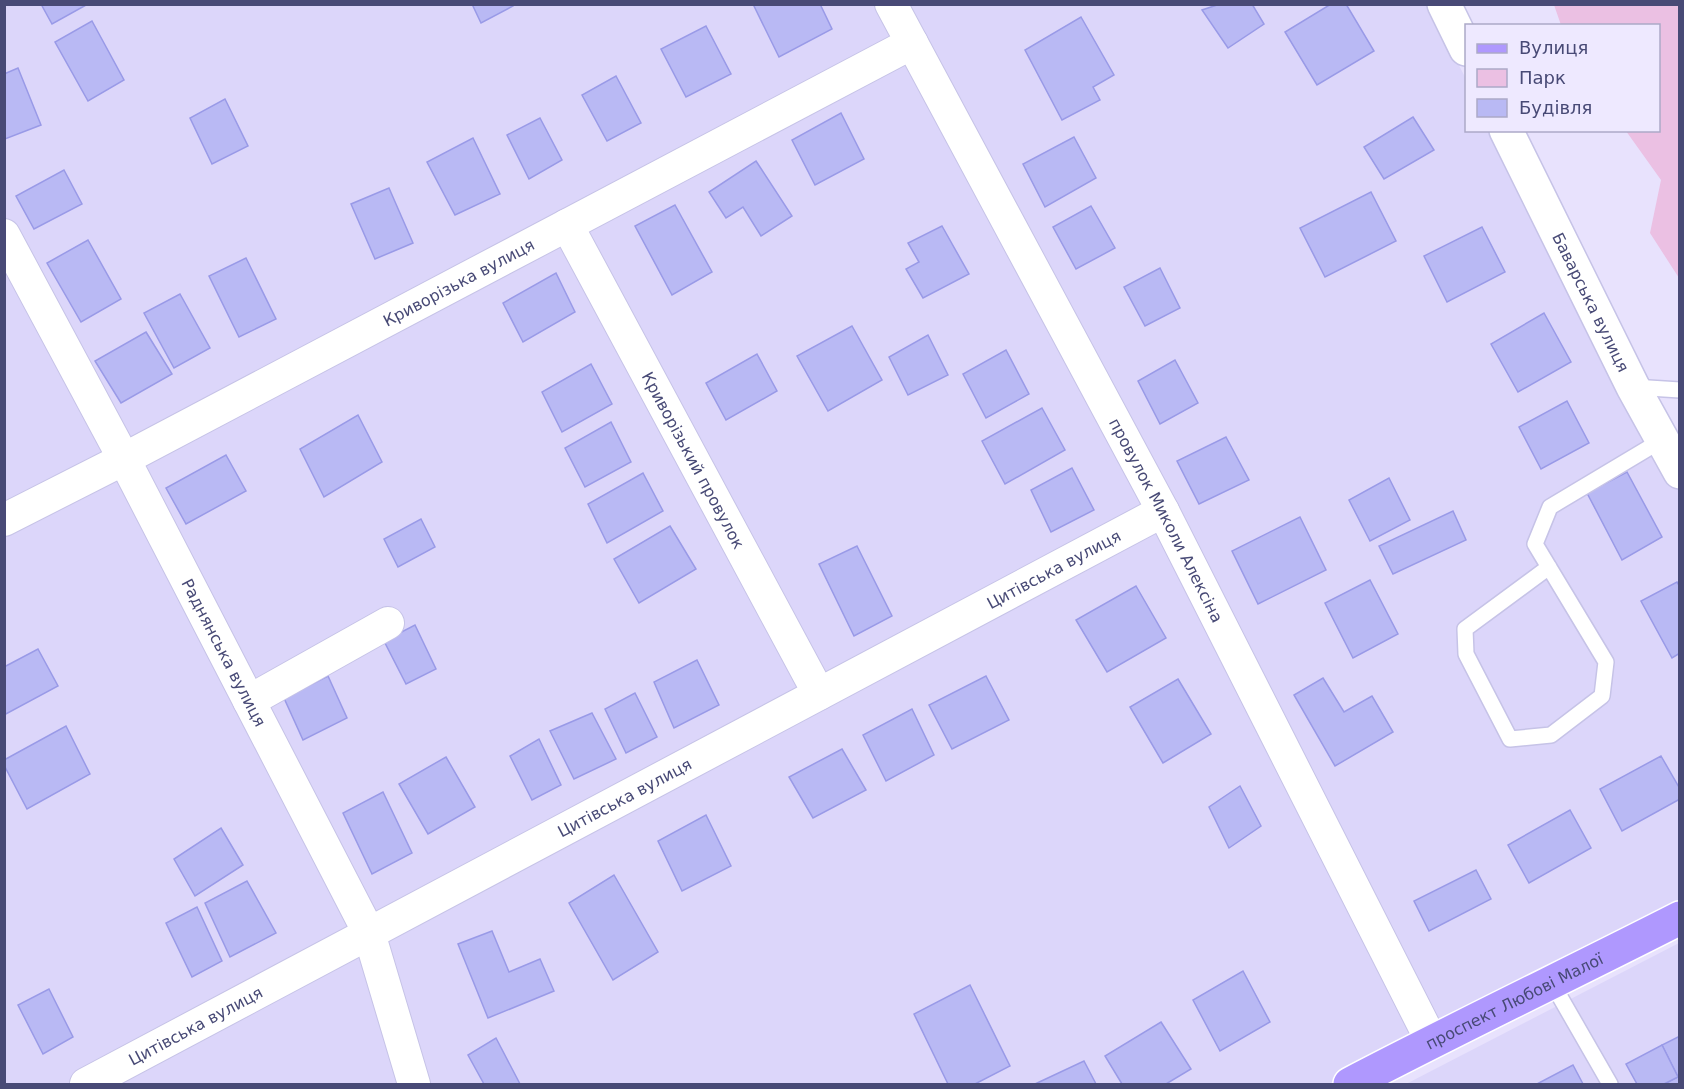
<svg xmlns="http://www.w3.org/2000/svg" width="1684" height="1089" font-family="'DejaVu Sans',sans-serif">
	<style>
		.residential { fill: #dcd6fa }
		.green { fill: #ebc0e3 }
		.building { fill: #b9b9f4; stroke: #999ae7; stroke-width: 1.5 }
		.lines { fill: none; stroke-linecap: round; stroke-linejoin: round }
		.service-casing { stroke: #c6c3e7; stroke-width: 18 }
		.minor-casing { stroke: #c6c3e7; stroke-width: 34 }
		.tertiary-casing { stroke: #c6c3e7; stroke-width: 36 }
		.primary-casing { stroke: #fff; stroke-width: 36 }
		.service { stroke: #fff; stroke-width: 15 }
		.minor { stroke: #fff; stroke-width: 32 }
		.tertiary { stroke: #fff; stroke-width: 33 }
		.primary { stroke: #af98fe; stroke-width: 33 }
		.labels { text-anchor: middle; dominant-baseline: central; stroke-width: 4.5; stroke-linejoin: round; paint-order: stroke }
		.street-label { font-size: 16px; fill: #484a76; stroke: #eee9ff }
	</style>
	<rect width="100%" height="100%" fill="#e8e2fd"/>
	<g class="residential">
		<path d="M5 5H1428L1466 79V130L1493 131 1679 488V903L1328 1084H5Z"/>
		<path d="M1679 943V1084H1406Z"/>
	</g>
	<path class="green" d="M1554 5H1679V278L1650 233 1661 180 1626 131 1658 130V26L1561 25Z"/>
	<g class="building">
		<path d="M41 4H88L52 24Z"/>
		<path d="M472 4H512L513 6 481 23Z"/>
		<path d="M753 4H820L832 29 779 57Z"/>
		<path d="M1220 4H1252L1264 24 1228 48 1202 10Z"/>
		<path d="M1331 4H1346L1374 51 1317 85 1285 32Z"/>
		<path d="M1081 17 1114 75 1093 87 1100 100 1062 120 1025 50Z"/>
		<path d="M92 21 124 80 88 101 55 42Z"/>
		<path d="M706 26 731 74 686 97 661 49Z"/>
		<path d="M18 68 41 125 5 139 4 74Z"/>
		<path d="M616 76 641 123 607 141 582 95Z"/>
		<path d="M225 99 248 146 212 164 190 118Z"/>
		<path d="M841 113 864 159 815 185 792 140Z"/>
		<path d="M1413 117 1434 150 1384 179 1364 147Z"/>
		<path d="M540 118 562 160 529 179 507 135Z"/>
		<path d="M1074 137 1096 178 1045 207 1023 164Z"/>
		<path d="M473 138 500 194 455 215 427 162Z"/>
		<path d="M756 161 792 216 761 236 743 207 726 218 709 192Z"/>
		<path d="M64 170 82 204 34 229 16 196Z"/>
		<path d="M389 188 413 243 375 259 351 204Z"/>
		<path d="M1371 192 1396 241 1325 277 1300 228Z"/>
		<path d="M675 205 712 272 672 295 635 226Z"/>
		<path d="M1091 206 1115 248 1076 269 1053 227Z"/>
		<path d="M942 226 969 274 923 298 906 269 919 262 908 243Z"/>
		<path d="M1482 227 1505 272 1447 302 1424 256Z"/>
		<path d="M88 240 121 299 81 322 47 263Z"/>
		<path d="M246 258 276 319 239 337 209 276Z"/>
		<path d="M1160 268 1180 308 1145 326 1124 287Z"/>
		<path d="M556 273 575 312 523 342 503 303Z"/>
		<path d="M180 294 210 348 174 368 144 313Z"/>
		<path d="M1544 313 1571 362 1518 392 1491 344Z"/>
		<path d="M852 326 882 380 828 411 797 356Z"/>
		<path d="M146 332 172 374 121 403 95 361Z"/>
		<path d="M928 335 948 375 908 395 889 357Z"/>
		<path d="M1006 350 1029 394 986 418 963 374Z"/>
		<path d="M757 354 777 391 726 420 706 383Z"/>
		<path d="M1175 360 1198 403 1160 424 1138 381Z"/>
		<path d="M591 364 612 404 562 432 542 392Z"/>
		<path d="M1567 401 1589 443 1541 469 1519 427Z"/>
		<path d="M1042 408 1065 450 1005 484 982 441Z"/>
		<path d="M358 415 382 462 324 497 300 449Z"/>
		<path d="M611 422 631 462 585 487 565 448Z"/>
		<path d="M1226 437 1249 480 1199 504 1177 461Z"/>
		<path d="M226 455 246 491 186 524 166 488Z"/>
		<path d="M1072 468 1094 510 1051 532 1031 490Z"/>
		<path d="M1627 472 1662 537 1622 560 1587 493Z"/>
		<path d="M643 473 663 511 607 543 588 504Z"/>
		<path d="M1389 478 1410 520 1370 541 1349 500Z"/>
		<path d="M1453 511 1466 540 1393 574 1379 546Z"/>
		<path d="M1300 517 1326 570 1258 604 1232 551Z"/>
		<path d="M421 519 435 547 398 567 384 539Z"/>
		<path d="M670 526 696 569 639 603 614 559Z"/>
		<path d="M857 546 892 616 854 636 819 564Z"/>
		<path d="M1370 580 1398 634 1353 658 1325 603Z"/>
		<path d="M1677 582 1680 587V653L1672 658 1641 601Z"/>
		<path d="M1136 586 1166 638 1107 672 1076 620Z"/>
		<path d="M415 625 436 669 406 684 384 641Z"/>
		<path d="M38 649 58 686 4 715V667Z"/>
		<path d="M697 660 719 705 674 728 654 682Z"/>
		<path d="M328 676 347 718 303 740 284 698Z"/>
		<path d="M986 676 1009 720 952 749 929 705Z"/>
		<path d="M1323 678 1344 712 1372 696 1393 732 1335 766 1294 695Z"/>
		<path d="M1178 679 1211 734 1163 763 1130 707Z"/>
		<path d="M635 693 657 737 626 753 605 709Z"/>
		<path d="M912 709 934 755 886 781 863 735Z"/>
		<path d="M592 713 616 759 574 779 550 731Z"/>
		<path d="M66 726 90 774 27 809 4 765V760Z"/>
		<path d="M539 739 561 785 532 800 510 756Z"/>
		<path d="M842 749 866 790 813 818 789 777Z"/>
		<path d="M1661 756 1680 789V799L1622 831 1600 789Z"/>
		<path d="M446 757 475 807 428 834 399 784Z"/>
		<path d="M1240 786 1261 826 1229 848 1209 807Z"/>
		<path d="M383 792 412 853 372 874 343 813Z"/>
		<path d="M1570 810 1591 848 1529 883 1508 845Z"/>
		<path d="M706 815 731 866 682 891 658 841Z"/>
		<path d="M221 828 243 865 195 896 174 859Z"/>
		<path d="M1476 870 1491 899 1429 931 1414 901Z"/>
		<path d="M614 875 658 952 613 980 569 903Z"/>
		<path d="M247 881 276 933 230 957 205 903Z"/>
		<path d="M197 907 222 961 192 977 166 923Z"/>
		<path d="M492 931 509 972 540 959 554 991 488 1018 458 944Z"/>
		<path d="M1243 971 1270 1022 1220 1051 1193 1000Z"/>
		<path d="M970 985 1010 1066 975 1084H948L914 1014Z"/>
		<path d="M49 989 73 1037 43 1054 18 1005Z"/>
		<path d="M1161 1022 1191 1069 1166 1084H1122L1105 1056Z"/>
		<path d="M1680 1036V1084H1664L1678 1077 1662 1045Z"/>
		<path d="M496 1038 520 1084H484L468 1055Z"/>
		<path d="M1662 1045 1678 1077 1664 1084H1637L1626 1064Z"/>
		<path d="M1084 1061 1096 1084H1035Z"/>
		<path d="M1573 1065 1583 1084H1536H1537Z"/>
	</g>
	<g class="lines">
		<defs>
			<g id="service">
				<path d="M1633 387 1680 390"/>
				<path d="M1549 567 1465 629 1466 654 1510 739 1551 735 1602 696 1606 662 1535 544 1550 507 1662 440"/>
				<path d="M1552 983 1610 1084"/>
			</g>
			<g id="minor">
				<path id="s1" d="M891 4 1163 511 1432 1042"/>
				<path id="s2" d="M567 225 819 694"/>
				<path id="s3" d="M4 235 124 459 369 933 414 1084"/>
				<path id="s4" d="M4 520 124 459 912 43"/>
				<path d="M249 701 388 623"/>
				<path id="s5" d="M86 1084 1163 511"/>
			</g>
			<g id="tertiary">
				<path d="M1444 4 1466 49"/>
				<path id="s6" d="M1506 130 1633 387 1680 472"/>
			</g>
			<g id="primary">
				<path id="s7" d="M1350 1084C1459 1027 1570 974 1680 918"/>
			</g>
		</defs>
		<use href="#service" class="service-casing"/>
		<use href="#minor" class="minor-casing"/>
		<use href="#tertiary" class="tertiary-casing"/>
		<use href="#primary" class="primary-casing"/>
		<use href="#service" class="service"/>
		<use href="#minor" class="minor"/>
		<use href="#tertiary" class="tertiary"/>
		<use href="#primary" class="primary"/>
	</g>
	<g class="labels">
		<g class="street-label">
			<text stroke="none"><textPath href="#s4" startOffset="513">Криворізька вулиця</textPath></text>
			<text stroke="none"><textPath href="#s6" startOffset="192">Баварська вулиця</textPath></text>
			<text stroke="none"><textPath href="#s2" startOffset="267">Криворізький провулок</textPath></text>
			<text stroke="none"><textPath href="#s1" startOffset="585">провулок Миколи Алексіна</textPath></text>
			<text stroke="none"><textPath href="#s5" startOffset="1096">Цитівська вулиця</textPath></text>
			<text stroke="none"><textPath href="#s3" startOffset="472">Раднянська вулиця</textPath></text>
			<text stroke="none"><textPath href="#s5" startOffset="610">Цитівська вулиця</textPath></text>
			<text stroke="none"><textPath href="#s7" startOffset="184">проспект Любові Малої</textPath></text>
			<text stroke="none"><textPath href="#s5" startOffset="124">Цитівська вулиця</textPath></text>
		</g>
	</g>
	<rect width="1684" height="1089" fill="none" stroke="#484a76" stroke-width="12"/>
	<rect x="1465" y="24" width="195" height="108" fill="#eee9ff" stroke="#aca9c8" stroke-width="1.5"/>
	<rect x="1477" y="44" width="30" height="9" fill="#af98fe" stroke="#aca9c8" stroke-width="1.5"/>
	<text x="1519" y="54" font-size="18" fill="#484a76">Вулиця</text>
	<rect x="1477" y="69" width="30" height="18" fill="#ebc0e3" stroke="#aca9c8" stroke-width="1.5"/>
	<text x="1519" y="84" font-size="18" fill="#484a76">Парк</text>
	<rect x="1477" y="99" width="30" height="18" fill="#b9b9f4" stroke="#aca9c8" stroke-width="1.5"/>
	<text x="1519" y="114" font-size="18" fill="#484a76">Будівля</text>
</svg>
